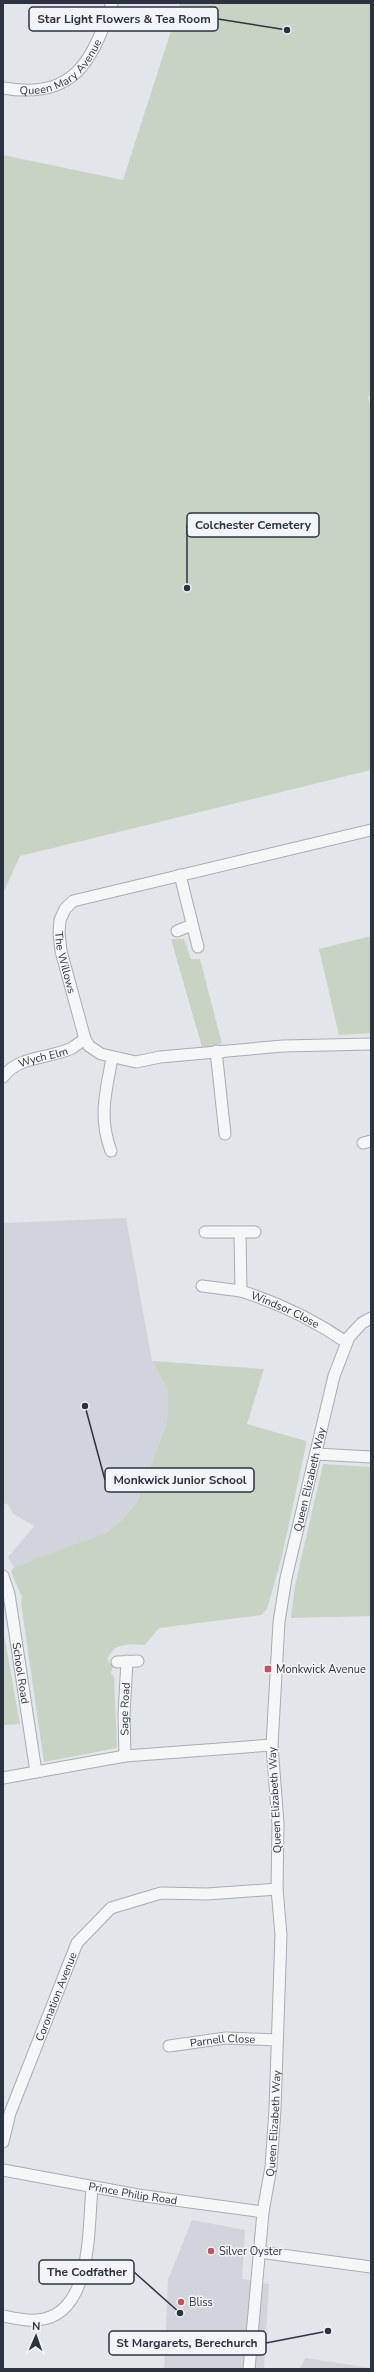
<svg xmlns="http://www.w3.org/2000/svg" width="374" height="2372" font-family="'Nunito Sans',sans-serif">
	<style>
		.built { fill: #d1d4db }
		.green { fill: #c8d3c4 }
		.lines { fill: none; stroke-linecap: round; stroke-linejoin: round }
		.street-casing { stroke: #a8acb3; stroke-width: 13 }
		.street { stroke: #f5f6f8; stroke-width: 11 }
		.poi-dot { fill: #c35361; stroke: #f2f4f7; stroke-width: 1.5 }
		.labels { text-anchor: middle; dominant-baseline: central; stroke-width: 3; stroke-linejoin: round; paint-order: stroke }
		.street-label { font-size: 11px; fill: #2c3340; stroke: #f2f4f7 }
		.poi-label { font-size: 11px; fill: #2c3340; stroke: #f2f4f7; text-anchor: start }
		.leader { fill: none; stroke: #2c3340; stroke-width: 1.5 }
		.callout-dot { fill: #2c3340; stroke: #f2f4f7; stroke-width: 1.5 }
		.callout { fill: #f2f4f7; stroke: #2c3340; stroke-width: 1.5 }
		.callout-label { font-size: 12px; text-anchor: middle; font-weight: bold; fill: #2c3340 }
	</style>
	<rect width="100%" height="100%" fill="#e2e5e9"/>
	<g class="built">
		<path d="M126 1218 152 1361 168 1390 167 1422 137 1502 122 1520 106 1533 92 1539 14 1567 8 1557 34 1526 12 1513 9 1505 3 1503V1223Z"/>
		<path d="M192 2220 245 2230 242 2279 269 2284 264 2369H164L168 2280Z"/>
		<path d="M305 2358 371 2368V2369H300Z"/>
	</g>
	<g class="green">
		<path d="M180 3H371V396L368 397 371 406V770L20 856 3 893V155L123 180Z"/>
		<path d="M371 936V1033L339 1035 319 949Z"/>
		<path d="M171 939H184L191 959H200L222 1044 202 1047Z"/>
		<path d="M152 1361 264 1369 247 1424 306 1441V1445L282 1556 267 1609 261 1615 159 1628 145 1645C130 1644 115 1642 107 1659L113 1667 111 1673 114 1677 117 1748 44 1762 21 1603 22 1597 11 1572 14 1567 106 1533 122 1520 137 1502 167 1422 168 1390Z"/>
		<path d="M323 1464 371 1467V1616L291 1618 295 1586Z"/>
		<path d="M3 1629 20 1724 3 1725Z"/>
	</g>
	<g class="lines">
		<defs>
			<g id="street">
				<path id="s1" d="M3 88C74 100 92 62 112 3"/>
				<path id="s2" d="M371 830 73 901 65 909 60 920 59 933 61 951 85 1039 89 1046 101 1054 136 1062 160 1057 283 1046 371 1044"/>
				<path d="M180 875 198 947"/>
				<path d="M177 931 192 925"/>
				<path d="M216 1051 225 1134"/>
				<path id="s3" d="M3 1077C19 1055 50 1059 72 1048 76 1045 81 1042 85 1039"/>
				<path d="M363 1143 371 1141"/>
				<path d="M111 1151C98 1117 106 1092 112 1058"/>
				<path d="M205 1232H255"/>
				<path id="s4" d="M240 1232 241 1291C278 1303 314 1320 346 1342"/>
				<path d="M202 1286 241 1291"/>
				<path d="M316 1454 371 1457"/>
				<path id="s5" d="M3 1576 9 1594 36 1772"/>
				<path d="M117 1662 138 1661"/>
				<path id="s6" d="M125 1756 124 1714 127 1661"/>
				<path d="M3 1778 125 1756 272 1745"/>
				<path id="s7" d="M169 2046 226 2038 277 2040"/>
				<path id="s8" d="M3 2142 10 2113 77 1943 111 1908 161 1893 207 1894 277 1889"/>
				<path id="s9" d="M3 2170 138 2195 263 2212"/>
				<path d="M259 2252 371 2267"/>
				<path d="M3 2316C13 2318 26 2321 37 2320 93 2316 88 2228 92 2188"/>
				<path id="s10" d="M249 2369 263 2212 271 2167 275 2109 281 1935 277 1889 278 1824 272 1745 279 1622 286 1578 334 1376 349 1337 362 1323 371 1318"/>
			</g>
		</defs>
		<use href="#street" class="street-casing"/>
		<use href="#street" class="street"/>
	</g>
	<g class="poi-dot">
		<rect x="264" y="1665" width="8" height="8" rx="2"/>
		<circle cx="211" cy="2251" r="4"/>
		<circle cx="181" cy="2302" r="4"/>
	</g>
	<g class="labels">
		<g class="street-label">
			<text stroke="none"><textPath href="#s1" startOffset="67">Queen Mary Avenue</textPath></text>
			<text stroke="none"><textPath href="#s2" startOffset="373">The Willows</textPath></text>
			<text stroke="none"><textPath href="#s3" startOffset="46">Wych Elm</textPath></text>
			<text stroke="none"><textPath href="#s4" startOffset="107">Windsor Close</textPath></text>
			<text stroke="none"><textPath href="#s10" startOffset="895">Queen Elizabeth Way</textPath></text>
			<text stroke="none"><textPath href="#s5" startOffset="99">School Road</textPath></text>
			<text stroke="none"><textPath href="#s6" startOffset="47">Sage Road</textPath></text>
			<text transform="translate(275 1800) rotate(-93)">Queen Elizabeth Way</text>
			<text stroke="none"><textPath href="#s8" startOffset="155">Coronation Avenue</textPath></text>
			<text stroke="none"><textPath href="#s7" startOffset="54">Parnell Close</textPath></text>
			<text stroke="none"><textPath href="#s10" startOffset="247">Queen Elizabeth Way</textPath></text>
			<text stroke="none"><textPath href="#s9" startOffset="132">Prince Philip Road</textPath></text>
		</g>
		<g class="poi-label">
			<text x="276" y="1669">Monkwick Avenue</text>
			<text x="219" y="2251">Silver Oyster</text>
			<text x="189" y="2302">Bliss</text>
		</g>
	</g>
	<path class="leader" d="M287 30L218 19M187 588L187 525M85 1406L105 1480M180 2313L134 2272M328 2331L266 2343"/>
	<g class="callout-dot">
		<circle cx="287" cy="30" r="4"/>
		<circle cx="187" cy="588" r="4"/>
		<circle cx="85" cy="1406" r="4"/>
		<circle cx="180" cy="2313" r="4"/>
		<circle cx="328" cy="2331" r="4"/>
	</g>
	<g class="callout">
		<rect x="29" y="7" width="189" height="24" rx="4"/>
		<rect x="187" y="513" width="132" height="24" rx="4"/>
		<rect x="105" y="1468" width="149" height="24" rx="4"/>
		<rect x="39" y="2260" width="95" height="24" rx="4"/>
		<rect x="109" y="2331" width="157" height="24" rx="4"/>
	</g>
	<g class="callout-label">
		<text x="124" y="23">Star Light Flowers &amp; Tea Room</text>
		<text x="253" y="529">Colchester Cemetery</text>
		<text x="180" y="1484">Monkwick Junior School</text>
		<text x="87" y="2276">The Codfather</text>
		<text x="187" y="2347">St Margarets, Berechurch</text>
	</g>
	<rect width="374" height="2372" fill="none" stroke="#2c3340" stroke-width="8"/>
	<g transform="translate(36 2336) rotate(2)" stroke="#f2f4f7" stroke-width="3" paint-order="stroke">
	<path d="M0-3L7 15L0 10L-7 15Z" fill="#2c3340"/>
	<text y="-6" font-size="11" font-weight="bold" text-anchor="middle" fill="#2c3340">N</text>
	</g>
</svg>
